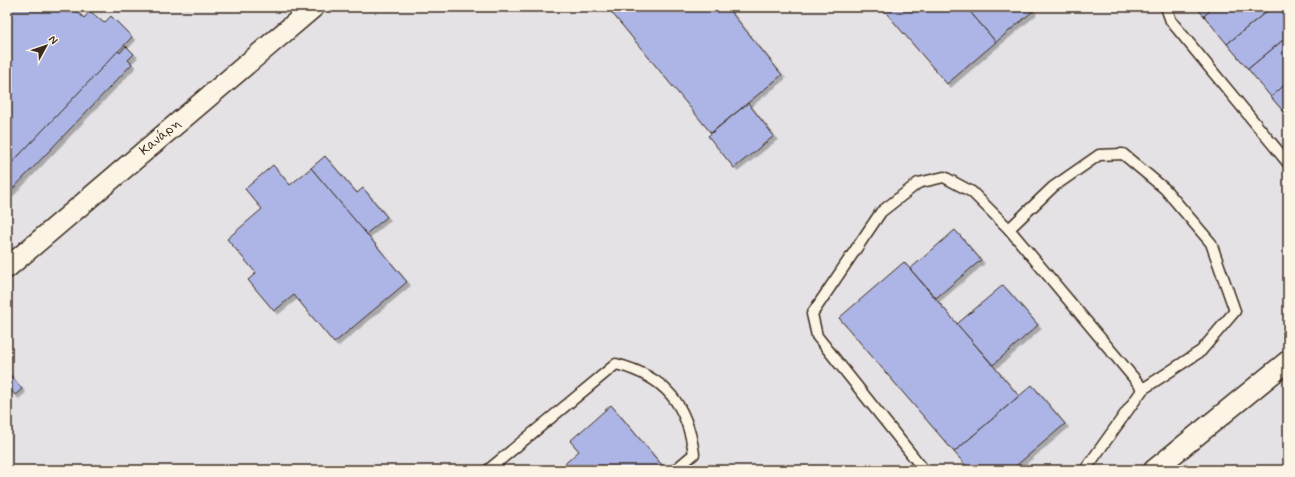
<svg xmlns="http://www.w3.org/2000/svg" width="1295" height="477" font-family="Mynerve,sans-serif">
	<style>
		.built { fill: #e4e2e5 }
		.building { fill: #acb5e5; stroke: #3b2a1e; filter: url(#shadow) }
		.lines { fill: none; stroke-linecap: round; stroke-linejoin: round }
		.service-casing { stroke: #3b2a1e; stroke-width: 13 }
		.minor-casing { stroke: #3b2a1e; stroke-width: 23 }
		.service { stroke: #fcf5e5; stroke-width: 10 }
		.minor { stroke: #fcf5e5; stroke-width: 20 }
		.labels { text-anchor: middle; dominant-baseline: central; stroke-width: 4; stroke-linejoin: round; paint-order: stroke }
		.street-label { font-size: 14px; fill: #3b2a1e; stroke: #fcf5e5 }
	</style>
	<defs>
		<filter id="shadow"><feDropShadow dx="3.5" dy="3.5" stdDeviation="0" flood-color="#0004"/></filter>
	</defs>
	<rect width="100%" height="100%" fill="#fcf5e5"/>
	<filter id="ink" filterUnits="userSpaceOnUse"><feTurbulence type="fractalNoise" baseFrequency=".025" numOctaves="2"/><feDisplacementMap in="SourceGraphic" scale="8" xChannelSelector="R" yChannelSelector="G"/><feConvolveMatrix kernelMatrix="1 2 1 2 8 2 1 2 1" color-interpolation-filters="sRGB"/></filter>
	<g filter="url(#ink)">
		<rect class="built" x="7" y="7" width="1281" height="463"/>
		<g class="building">
			<path d="M7 7H72L84 18 90 11 104 23 111 16 132 37 7 168Z"/>
			<path d="M607 7H727L782 75 711 133Z"/>
			<path d="M881 7H966L996 42 947 84Z"/>
			<path d="M966 7H1030L1033 11 996 42Z"/>
			<path d="M1196 7H1214L1204 16Z"/>
			<path d="M1214 7H1272L1227 44 1204 16Z"/>
			<path d="M1272 7H1288V36L1248 69 1227 44Z"/>
			<path d="M1288 36V82L1271 97 1248 69Z"/>
			<path d="M126 46 134 54 128 60 132 64 7 195V168L118 51 120 53Z"/>
			<path d="M1288 82V117L1271 97Z"/>
			<path d="M748 103 774 136 734 168 708 136Z"/>
			<path d="M325 156 357 193 363 188 387 217 366 234 311 168Z"/>
			<path d="M273 165 290 185 311 168 407 282 334 343 294 295 274 311 248 280 256 273 227 239 262 209 245 189Z"/>
			<path d="M955 230 981 260 936 298 910 269Z"/>
			<path d="M904 262 1019 396 954 452 839 318Z"/>
			<path d="M1003 285 1038 325 993 365 957 324Z"/>
			<path d="M7 371 22 389 15 395 7 385Z"/>
			<path d="M1032 385 1065 424 1011 470H970L954 452Z"/>
			<path d="M611 405 666 470H558L579 451 570 441Z"/>
		</g>
		<g class="lines">
			<defs>
				<g id="service">
					<path d="M1166 7 1171 21 1288 163"/>
					<path d="M1009 229 1053 187 1099 155 1123 154 1165 189 1211 243 1235 311 1201 351 1143 389 1085 470"/>
					<path d="M488 470 616 364C666 377 687 404 694 454L675 470"/>
					<path d="M924 470 817 336 812 314 881 212 918 183 944 177 972 192 1009 229 1143 389"/>
				</g>
				<g id="minor">
					<path d="M7 268 314 7"/>
					<path d="M1154 470 1288 361"/>
				</g>
			</defs>
			<use href="#service" class="service-casing"/>
			<use href="#minor" class="minor-casing"/>
			<use href="#service" class="service"/>
			<use href="#minor" class="minor"/>
		</g>
	</g>
	<g class="labels">
		<g class="street-label">
			<text transform="translate(160 137) rotate(-40)">Κανάρη</text>
		</g>
	</g>
	<rect width="1295" height="477" fill="none" stroke="#fcf5e5" stroke-width="24"/>
	<rect x="12" y="12" width="1271" height="453" fill="none" stroke="#3b2a1e" stroke-width="1.5" filter="url(#ink)"/>
	<g transform="translate(46 46) rotate(50)" stroke="#fcf5e5" stroke-width="3" paint-order="stroke">
	<path d="M0-3L7 15L0 10L-7 15Z" fill="#3b2a1e"/>
	<text y="-6" font-size="11" font-weight="bold" text-anchor="middle" fill="#3b2a1e">N</text>
	</g>
</svg>
